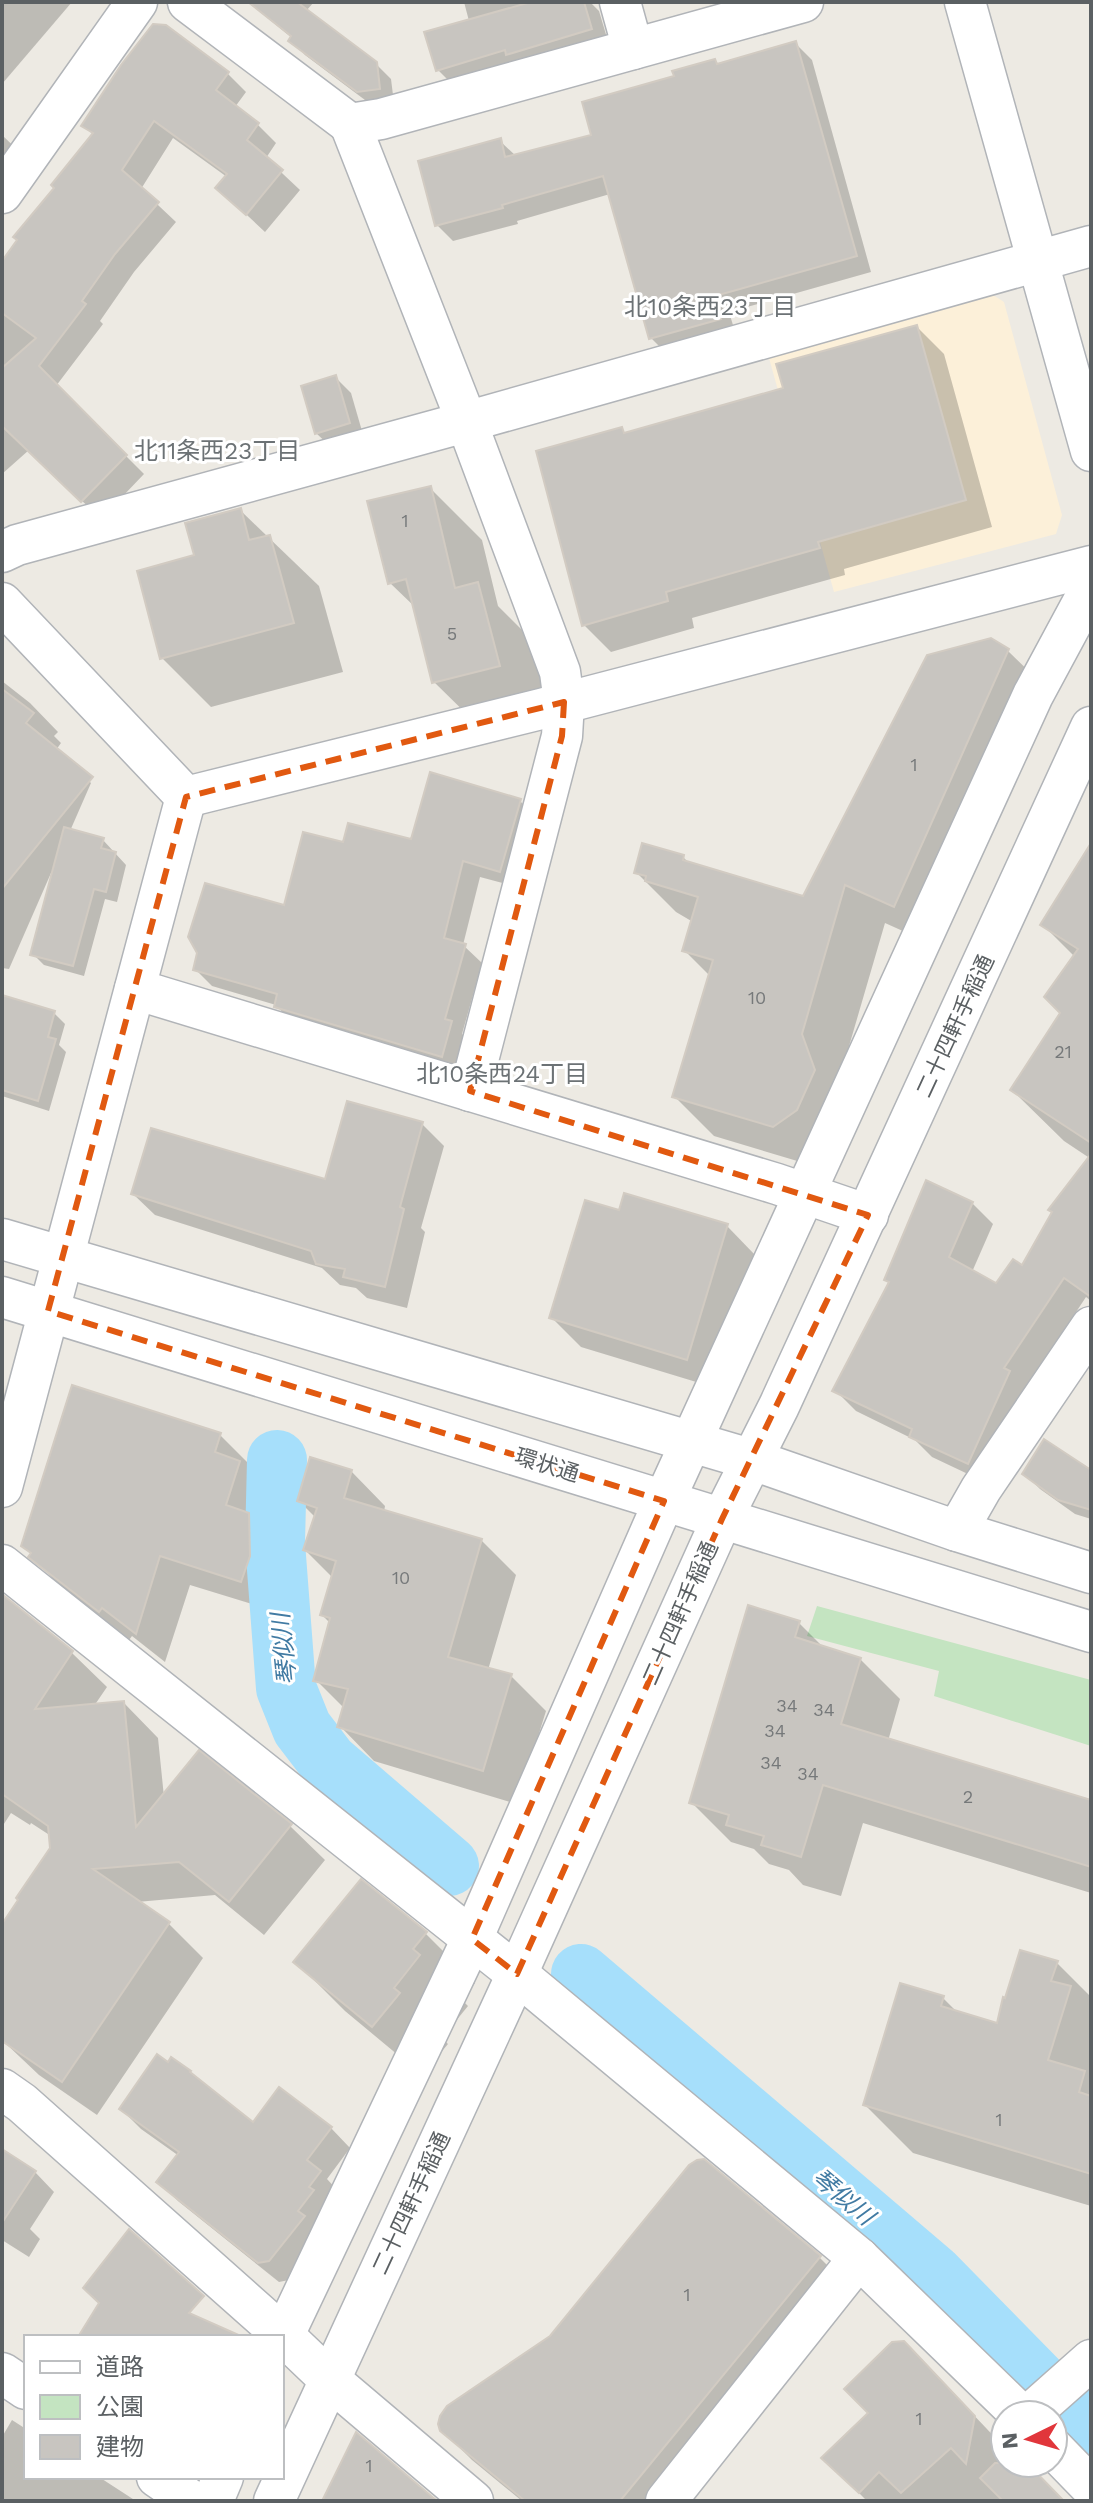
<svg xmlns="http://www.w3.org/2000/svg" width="1093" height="2503" font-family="'Work Sans','Noto Sans JP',sans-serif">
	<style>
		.commercial { fill: #fcf0d9 }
		.green { fill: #c4e4c1 }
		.shadow { fill: #0003 }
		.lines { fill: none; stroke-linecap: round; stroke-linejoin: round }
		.river { stroke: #a6dffb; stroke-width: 60 }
		.building { fill: #c8c5c0; stroke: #d2cbc2; stroke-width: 2 }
		.minor-casing { stroke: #b1b4b8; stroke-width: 43 }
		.minor { stroke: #fff; stroke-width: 40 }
		.marked { fill: none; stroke: #e15910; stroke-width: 6; stroke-dasharray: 16 10; stroke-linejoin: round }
		.labels { text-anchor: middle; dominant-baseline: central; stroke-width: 6; stroke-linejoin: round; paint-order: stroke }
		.number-label { font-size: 18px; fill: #76797a }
		.street-label { font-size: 22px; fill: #5b6063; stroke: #fff }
		.neighbourhood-label { font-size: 24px; fill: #6c7275; stroke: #fff }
		.water-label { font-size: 24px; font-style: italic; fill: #417ba3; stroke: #fff }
	</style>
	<rect width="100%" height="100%" fill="#edeae3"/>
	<path class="commercial" d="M993 295 1004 302 1062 515 1056 534 834 592 769 358Z"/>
	<path class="green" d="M817 1606 1091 1680V1746L934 1696 939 1671 807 1636Z"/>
	<g class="shadow">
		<path d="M2 2H72L2 84Z"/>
		<path d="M248 2H314L306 11 376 64 391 79 394 103 373 106 305 55 291 40 292 38Z"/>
		<path d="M464 2H590L599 11 610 48 457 89 438 70 469 21Z"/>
		<path d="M166 27 228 74 246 92 235 107 257 124 276 143 266 158 300 190 265 232 218 188 227 177 173 138 141 189 176 222 134 272 100 321 103 324 56 386 144 474 101 519 29 450 2 474V264L94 136 84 125Z"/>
		<path d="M796 44 812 60 871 272 729 312 736 335 667 354 651 338 610 194 517 221 518 224 453 241 437 225 500 141 516 156 594 136 676 78 715 61 719 65Z"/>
		<path d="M2 135 31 163 2 198Z"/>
		<path d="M917 327 944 354 992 527 844 569 845 575 692 618 694 628 611 652 584 625 622 430 626 434 785 390Z"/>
		<path d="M335 377 351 393 364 438 332 448 316 433Z"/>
		<path d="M430 488 482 540 498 606 529 637 551 718 487 734 434 682 416 608 390 583Z"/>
		<path d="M240 510 319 586 343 672 211 707 162 658 196 557Z"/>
		<path d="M1008 651 1048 690 934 945 885 923 814 1166 714 1136 674 1096 710 976 684 950 693 922 676 912 636 872 683 857 691 865 804 899Z"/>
		<path d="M2 681 30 703 58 732 54 736 61 743 56 750 91 783 70 831 103 840 126 865 117 902 105 899 84 976 44 965 33 954 54 874 51 873 9 969 2 968Z"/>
		<path d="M520 801 537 818 517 887 480 877 463 945 482 963 462 1034 468 1040 459 1072 293 1024 276 1005 212 986 195 969 286 907 345 844 413 842Z"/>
		<path d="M1091 847V1159L1064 1141 1012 1090 1062 1013 1075 957 1042 924Z"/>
		<path d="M2 997 54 1013 65 1024 59 1045 66 1052 49 1111 2 1096Z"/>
		<path d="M422 1124 444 1146 421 1228 425 1232 407 1308 367 1298 356 1288 340 1285 322 1268 155 1215 133 1194 327 1181Z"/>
		<path d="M1091 1202V1301L1086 1297 1025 1389 989 1484 932 1457 915 1440 856 1411 835 1390 972 1203 993 1224 972 1272 997 1285 1022 1268Z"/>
		<path d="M620 1213 727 1226 756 1256 716 1388 581 1347 551 1317Z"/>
		<path d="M219 1434 249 1464 247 1471 269 1492 258 1525 278 1544V1586L271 1610 190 1585 165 1662 132 1636 129 1640 60 1586 31 1556Z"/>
		<path d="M351 1471 385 1506 384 1512 481 1540 516 1575 488 1670 511 1676 546 1711 517 1804 374 1761 340 1726 345 1709 316 1680 330 1623 322 1615 333 1578 305 1550 316 1518 299 1501Z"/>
		<path d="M1091 1473V1519L1075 1514 1040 1489 1025 1474Z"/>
		<path d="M3 1598 72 1653 107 1687 94 1706 124 1703 158 1738 164 1797 290 1826 325 1860 264 1935 215 1895 137 1902 169 1924 203 1958 97 2115 39 2075 2 2040V1927L52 1849 51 1836 31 1823 30 1825 11 1813 2 1827Z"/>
		<path d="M799 1623 825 1649 860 1659 900 1699 888 1741 1091 1803V1893L863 1823 841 1896 803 1885 789 1870 769 1864 754 1849 731 1842 691 1802Z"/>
		<path d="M361 1882 426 1934 475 1983 462 2000 468 2006 442 2038 448 2044 422 2075 345 2011 296 1962Z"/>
		<path d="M1057 1963 1091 1997V2206L913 2153 865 2105 943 1998 958 2013 998 2025Z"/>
		<path d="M121 2109 253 2125 331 2128 350 2148 327 2179 339 2192 289 2280 279 2282 178 2201 159 2182 179 2156 141 2129Z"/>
		<path d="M2 2150 35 2172 54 2192 30 2229 40 2239 29 2257 2 2240Z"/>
		<path d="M704 2161 820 2258 849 2287 674 2501H522L472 2460 442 2430 551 2337Z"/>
		<path d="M949 2389 1005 2448V2463H1025L1062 2501H867L824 2458Z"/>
		<path d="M12 2420 26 2429V2477H99L136 2501H2V2437Z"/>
	</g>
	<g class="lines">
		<g class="river">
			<path d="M277 1460 275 1543 286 1688 302 1728 328 1762 449 1866"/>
			<path d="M581 1974 933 2274 1091 2435"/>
		</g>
	</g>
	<g class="building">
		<path d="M248 2H297L377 62 380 89 357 92 288 41 291 36Z"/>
		<path d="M531 2H584L592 29 506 55 505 50 436 71 424 32Z"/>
		<path d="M153 24 166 25 229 72 216 90 259 123 247 140 283 170 246 215 215 188 227 174 154 121 122 170 159 202 115 254 82 301 86 304 39 366 127 455 81 502 2 426V368L36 338 2 313V261L17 240 13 237 54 188 51 185 93 133 81 126 121 65Z"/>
		<path d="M796 41 857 256 715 296 721 319 649 339 603 176 502 205 503 208 435 226 418 161 501 138 505 157 591 135 582 102 674 76 672 71 715 59 717 64Z"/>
		<path d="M917 325 966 500 818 542 820 548 666 592 668 601 582 626 536 451 622 427 624 433 783 388 776 364Z"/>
		<path d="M336 375 350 423 315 434 301 386Z"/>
		<path d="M431 486 455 588 478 582 500 666 432 683 406 579 388 584 367 501Z"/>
		<path d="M241 508 249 540 270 535 294 623 160 659 137 571 194 555 185 523Z"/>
		<path d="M991 638 1009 649 894 907 845 885 802 1034 815 1070 797 1110 773 1127 672 1097 713 960 682 951 698 897 645 881 646 876 634 873 642 843 684 855 683 860 803 896 927 655Z"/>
		<path d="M2 689 34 713 26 723 93 777 2 889Z"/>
		<path d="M430 772 521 799 500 872 463 861 444 938 466 944 445 1019 452 1021 442 1057 274 1007 277 994 193 970 197 953 188 937 205 883 284 905 303 832 343 842 348 823 411 839Z"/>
		<path d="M64 827 104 838 101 848 116 852 106 892 94 889 73 966 30 955Z"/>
		<path d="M1091 843V1143L1010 1090 1060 1013 1044 997 1078 949 1040 925Z"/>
		<path d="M2 995 55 1011 48 1037 56 1039 38 1101 2 1090Z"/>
		<path d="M347 1101 423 1122 400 1207 404 1209 385 1287 343 1277 345 1269 316 1264 311 1251 131 1194 151 1128 325 1179Z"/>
		<path d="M1091 1154V1297L1064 1278 1004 1368 1010 1371 968 1464 909 1437 912 1429 832 1391 889 1282 884 1280 926 1180 973 1202 949 1257 996 1283 1013 1259 1022 1265 1052 1212 1048 1210Z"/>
		<path d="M624 1193 728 1224 687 1360 549 1318 585 1200 619 1210Z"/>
		<path d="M72 1385 221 1433 215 1452 240 1461 226 1505 249 1513 250 1556 241 1582 160 1556 136 1634 102 1608 99 1612 28 1557 31 1553 21 1546Z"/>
		<path d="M1044 1439 1091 1470V1510L1058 1500 1022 1474Z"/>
		<path d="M310 1457 352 1470 344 1498 482 1539 448 1657 512 1674 483 1771 337 1727 348 1689 313 1681 330 1618 320 1615 336 1561 303 1550 317 1508 297 1501Z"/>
		<path d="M3 1595 73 1651 35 1709 124 1701 136 1827 199 1750 292 1824 229 1902 179 1862 93 1869 170 1922 62 2082 2 2041V1924L18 1900 16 1898 50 1848 48 1826 2 1794Z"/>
		<path d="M748 1605 800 1621 795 1637 861 1658 841 1724 1091 1800V1867L823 1785 801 1857 761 1845 764 1836 726 1825 729 1815 689 1803Z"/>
		<path d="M361 1879 427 1932 413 1949 420 1955 394 1988 400 1993 372 2027 293 1962Z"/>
		<path d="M1020 1950 1058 1961 1051 1981 1071 1986 1048 2060 1085 2071 1079 2092 1091 2096V2174L863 2105 900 1983 944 1996 941 2006 997 2023 1003 1997 1005 1998Z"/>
		<path d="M157 2054 168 2062 171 2057 191 2071 190 2072 253 2122 279 2087 332 2127 307 2160 321 2171 309 2187 314 2190 298 2211 305 2216 269 2261 258 2263 156 2182 179 2152 119 2109Z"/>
		<path d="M2 2149 36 2171 2 2223Z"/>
		<path d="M704 2159 821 2256 620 2501H525L440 2431 438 2424 440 2416 447 2406 550 2336 689 2165 697 2160Z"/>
		<path d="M129 2229 204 2296 189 2313 243 2337H78L99 2303 83 2288Z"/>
		<path d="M904 2341 975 2416 966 2464 951 2448 901 2493 879 2472 859 2493 821 2458 868 2413 844 2389 892 2342Z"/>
		<path d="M356 2432 437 2501H322Z"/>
		<path d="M995 2463H1027L1064 2501H1003L980 2478Z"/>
	</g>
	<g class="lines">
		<defs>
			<g id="minor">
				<path d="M188 2 350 124 381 119 803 2"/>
				<path d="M620 2 633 49"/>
				<path d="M965 2 1091 451"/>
				<path d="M350 124 461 407 560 672 564 702 562 736 470 1091"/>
				<path d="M2 193 137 2"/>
				<path d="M2 552 17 545 480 418 1091 246"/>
				<path d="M2 603 186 797 541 709 1091 566"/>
				<path d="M135 989 777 1184 868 1215"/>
				<path d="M2 1239 753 1460 957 1531 1091 1573"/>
				<path d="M2 1297 1091 1632"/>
				<path d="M2 1487 186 797"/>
				<path d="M957 1531 981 1489 1091 1327"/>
				<path d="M2 1565 517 1974 859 2258 1021 2415"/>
				<path d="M2 2089 22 2103 284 2336 329 2379 473 2501"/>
				<path d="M282 2339 472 1939 664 1501 1033 695 1082 604 1091 593"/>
				<path d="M2 2373 26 2389"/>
				<path d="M1029 2415 1091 2360"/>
				<path d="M1053 2448 1091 2487"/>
				<path d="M157 2477 192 2501"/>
				<path d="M213 2501 223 2477"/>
				<path d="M274 2501 517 1974 722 1519 779 1406 1091 727"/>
				<path d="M666 2501 859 2258"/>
			</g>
		</defs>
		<use href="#minor" class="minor-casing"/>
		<use href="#minor" class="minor"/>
	</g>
	<path class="marked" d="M564 702 562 736 470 1091 868 1215 722 1519 517 1974 472 1939 664 1501 48 1311 186 797Z"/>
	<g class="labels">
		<g class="number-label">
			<text x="405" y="520">1</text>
			<text x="452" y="633">5</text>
			<text x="914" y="764">1</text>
			<text x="757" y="997">10</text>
			<text x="1063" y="1051">21</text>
			<text x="401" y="1577">10</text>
			<text x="787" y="1705">34</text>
			<text x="824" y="1709">34</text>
			<text x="775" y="1730">34</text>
			<text x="771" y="1762">34</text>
			<text x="808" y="1773">34</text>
			<text x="968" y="1796">2</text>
			<text x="999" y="2119">1</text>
			<text x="687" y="2294">1</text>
			<text x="919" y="2418">1</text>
			<text x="369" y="2465">1</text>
		</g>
		<g class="street-label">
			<text transform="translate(955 1026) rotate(-65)">二十四軒手稲通</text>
			<text transform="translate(547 1465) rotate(17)">環状通</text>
			<text transform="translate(680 1613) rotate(-66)">二十四軒手稲通</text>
			<text transform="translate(411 2203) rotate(-65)">二十四軒手稲通</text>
		</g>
		<g class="neighbourhood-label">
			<text x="710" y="307">北10条西23丁目</text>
			<text x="217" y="451">北11条西23丁目</text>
			<text x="502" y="1074">北10条西24丁目</text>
		</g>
		<g class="water-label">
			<text transform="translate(284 1649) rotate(-96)">琴似川</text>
			<text transform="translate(843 2197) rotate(40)">琴似川</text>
		</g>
	</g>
	<rect width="1093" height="2503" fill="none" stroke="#5b6063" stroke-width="8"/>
	<rect x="24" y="2335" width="260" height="144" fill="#ffffff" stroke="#bdbfc1" stroke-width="2"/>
	<rect x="40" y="2361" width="40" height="12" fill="#ffffff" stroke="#bdbfc1" stroke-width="2"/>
	<text x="96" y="2375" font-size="24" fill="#5b6063">道路</text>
	<rect x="40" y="2395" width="40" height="24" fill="#c4e4c1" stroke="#bdbfc1" stroke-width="2"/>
	<text x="96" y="2415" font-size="24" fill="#5b6063">公園</text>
	<rect x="40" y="2435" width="40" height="24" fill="#c8c5c0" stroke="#bdbfc1" stroke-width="2"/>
	<text x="96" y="2455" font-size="24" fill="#5b6063">建物</text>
	<g transform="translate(1029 2439) rotate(265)"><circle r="38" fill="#ffffff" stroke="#bdbfc1" stroke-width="2"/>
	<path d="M0-6L14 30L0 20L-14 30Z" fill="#e1363b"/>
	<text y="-12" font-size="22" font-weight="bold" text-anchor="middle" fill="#5b6063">N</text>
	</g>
</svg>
